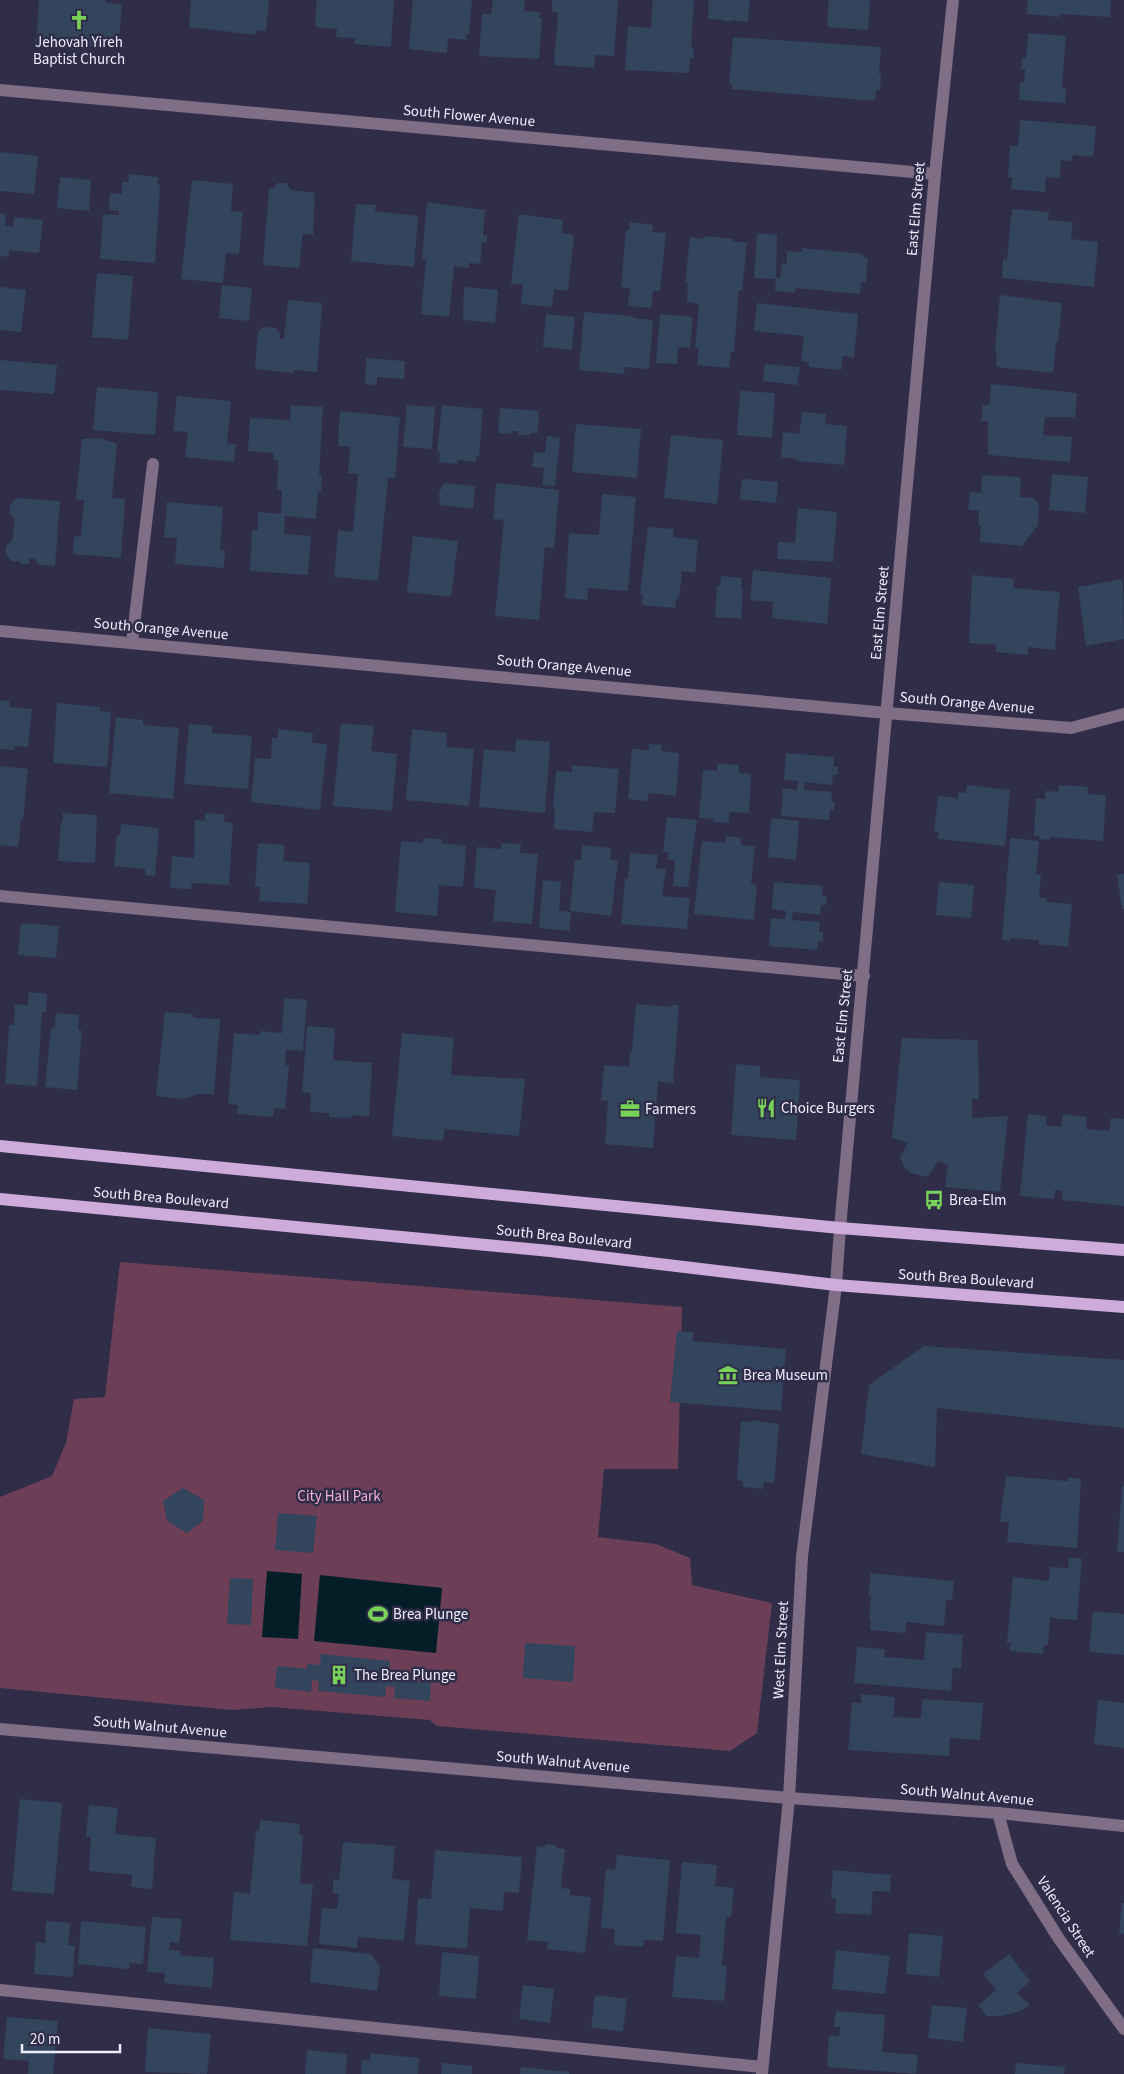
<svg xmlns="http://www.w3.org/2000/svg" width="1124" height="2074" font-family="'Source Sans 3',sans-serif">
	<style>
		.green { fill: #6c3f57 }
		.water { fill: #041e28 }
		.building { fill: #33445d }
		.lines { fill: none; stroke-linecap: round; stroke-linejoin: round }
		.minor { stroke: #806e86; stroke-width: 12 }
		.major { stroke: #cfabdc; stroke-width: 12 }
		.labels { text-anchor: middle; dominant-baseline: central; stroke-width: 5; stroke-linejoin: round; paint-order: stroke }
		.poi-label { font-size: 15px; fill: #efeefd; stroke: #2f2d48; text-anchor: start }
		.street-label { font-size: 15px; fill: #efeefd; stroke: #2f2d48 }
		.park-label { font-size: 15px; fill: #f8aed5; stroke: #2f2d48 }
	</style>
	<rect width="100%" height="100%" fill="#2f2d48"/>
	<path class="green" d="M120 1262 682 1307 678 1469H604L598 1537 656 1544 690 1558 692 1585 772 1603 757 1733 730 1751 437 1726 430 1720 271 1707 232 1710 0 1688V1497L52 1476 66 1443 74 1399 105 1397Z"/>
	<g class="water">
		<path d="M267 1571 302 1574 298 1639 262 1637Z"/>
		<path d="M320 1575 442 1588 436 1653 314 1641Z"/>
	</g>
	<g class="building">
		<path d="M39 0H106V3L122 4 119 38 97 37 96 47 79 45V50L52 47V44L36 42Z"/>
		<path d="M191 0H269L266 31 257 30 256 35 189 27Z"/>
		<path d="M317 0H394L391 47 355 44V38L336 37 337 29 315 27Z"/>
		<path d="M413 0H472L469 34H466V40L448 38 447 53 409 49Z"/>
		<path d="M493 0H525L524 11 540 12 539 18H542L539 59 479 56 482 14H491Z"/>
		<path d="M552 0H618L614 56 595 55 594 68 554 65 558 13 552 12Z"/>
		<path d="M653 0H694L691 48H694L693 58H690L689 73 625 70 628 26 651 28Z"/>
		<path d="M709 0H750L748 22 732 20 728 22 723 20 708 19Z"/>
		<path d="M829 0H870L868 30 827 27Z"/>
		<path d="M1028 0H1111L1110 17 1060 14V17L1026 14Z"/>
		<path d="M1028 33 1066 36 1062 87 1066 88 1065 103 1019 100 1020 82H1024L1025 69H1021L1022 58H1026Z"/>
		<path d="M733 37 881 47 879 74H881L880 90H876L875 101 732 89V84H729Z"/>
		<path d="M1020 120 1096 126 1093 157 1073 155 1072 161 1061 160 1060 178 1046 177 1045 192 1011 189 1012 177H1008L1010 146H1018Z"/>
		<path d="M0 152 38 156 34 194 0 191Z"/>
		<path d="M129 174 158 177 157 184 160 185 155 263 100 259 103 214 119 215V211L109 210 110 193 122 194V182H129Z"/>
		<path d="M60 177 91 180 89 211 57 208Z"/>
		<path d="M192 180 233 184 231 211 243 212 239 254 226 253 223 283 181 279Z"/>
		<path d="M278 183H286L291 190 315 193 313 235 303 234 299 268 263 265 269 188 272 189Z"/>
		<path d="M427 202 485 210 483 235H487V243L482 242 480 264 469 263V268L454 266 449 317 421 314 426 260 422 259Z"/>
		<path d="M356 204 376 205 375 211 418 216 414 267 351 261Z"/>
		<path d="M1012 209 1049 212 1048 220 1073 222 1071 239 1098 242 1094 287 1002 278 1003 259 1007 260Z"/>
		<path d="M0 213 6 214 5 226 13 227 14 217 43 220 39 253 9 250V257L0 256Z"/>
		<path d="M519 214 563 220 562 233 574 235 568 291 554 289 552 307 521 304 523 285 511 284Z"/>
		<path d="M630 222 653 225 652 232 666 233 660 291H653L651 308 628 306 630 288 621 287 626 230H629Z"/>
		<path d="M757 233 777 235 776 278H780L782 263 787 264V251L802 252V248L863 254V257L868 258 866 282H861L860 294 796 288 795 293 775 291 776 279 754 278Z"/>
		<path d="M704 236 733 239V241L747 243 742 291 739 290 734 352H731L729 368 697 365 699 348H695L699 304 687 302 688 283H685L690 237 704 239Z"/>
		<path d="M97 273 133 276 128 340 92 337Z"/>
		<path d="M222 285 252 288 249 321 219 318Z"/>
		<path d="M0 287 26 290 21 332 0 330Z"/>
		<path d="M464 287 498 290 495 323 463 320Z"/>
		<path d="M1000 295 1062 303 1058 342H1056L1053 373 996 367 997 352H995Z"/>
		<path d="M288 300 322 303 317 372 294 370V373L255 369 258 332 263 327 276 328 280 334V339H284Z"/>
		<path d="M757 303 858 314 854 358 843 356 841 370 809 367V362L801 361 804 336 754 331Z"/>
		<path d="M584 312 633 316V318L653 320 649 369 625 367 624 374 579 370Z"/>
		<path d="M546 314 575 317 572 350 543 347Z"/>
		<path d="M660 314 693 317 690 348 678 347 677 364 656 363Z"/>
		<path d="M366 358 405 361 404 379 377 377V385L365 384Z"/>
		<path d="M0 360 57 365 54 394 0 390Z"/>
		<path d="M765 364 800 367 797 385 763 381Z"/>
		<path d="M991 384 1077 393 1075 417H1045L1043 435 1072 437 1070 462 988 455V421H981L983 405H989Z"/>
		<path d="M97 387 158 392 155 435 93 430Z"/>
		<path d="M740 391 775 393 772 438 737 435Z"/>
		<path d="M177 396 231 401 227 443 236 444 234 462 185 457 188 432 173 431Z"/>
		<path d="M291 405 323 407 319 475H322L321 491H318L316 519 285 516 284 534 311 536 308 575 250 571 252 530H258V512L281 514 282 491 277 490 278 461 273 460 274 453 248 451 250 418 290 420Z"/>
		<path d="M407 405 435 407 432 449 403 447Z"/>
		<path d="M442 405 483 409 479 457 476 456V462L457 460V464L439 462 440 452H437Z"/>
		<path d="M500 408 539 411 538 433H530L529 435H518V431H512L511 434 498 433Z"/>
		<path d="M340 411 400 417 395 478H388L378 581 334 577 338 530 353 532 358 474 348 473 350 447 338 446Z"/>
		<path d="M802 412 826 414 825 424 847 426 844 465 796 461 797 459 781 457 783 432 799 434Z"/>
		<path d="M576 424 641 429 637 478 572 472Z"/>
		<path d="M671 435 723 440 717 504 664 498Z"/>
		<path d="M547 436 560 438 555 486 542 485 544 468 532 467 534 452 545 453Z"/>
		<path d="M100 438 117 444 112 498 125 499 121 558 73 554 74 536 81 537 84 500 76 499 82 439Z"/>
		<path d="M1052 474 1088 477 1085 513 1049 510Z"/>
		<path d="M982 475 1021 477 1020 497 1034 498 1039 504 1038 525 1022 546 980 542 981 526H979V510H968L970 492 981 493Z"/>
		<path d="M742 479 778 482 776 503 740 499Z"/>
		<path d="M443 483 475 486 473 509 440 505 439 494Z"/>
		<path d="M496 483 559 490 554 548 545 547 539 620 495 616 504 520 493 519Z"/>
		<path d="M602 494 636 497 628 591 588 588 587 600 565 598 569 533 599 535Z"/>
		<path d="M17 498 60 501 55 566 39 565 35 559 29 558V564H20V561H12L5 553 7 545 12 540 15 519 10 514V505Z"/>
		<path d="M167 502 223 507 220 550H225L224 568 175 564 177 538 164 537Z"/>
		<path d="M798 508 837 512 833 562 777 559 778 542 795 543Z"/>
		<path d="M648 527 674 529 673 537 698 540 695 573 682 571 679 599H676L675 608 642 605 643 595H640Z"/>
		<path d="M413 536 458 541 451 597 407 592Z"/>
		<path d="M753 570 831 578 827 624 772 618 773 602 750 600Z"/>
		<path d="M972 575 1014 579 1013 588 1060 592 1055 650 1028 647V655L996 652V645L969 643Z"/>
		<path d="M721 576 742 578 741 588H743L741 619 715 617 717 586H720Z"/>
		<path d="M1123 579 1124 639 1086 646 1078 587Z"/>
		<path d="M0 700 9 701V707L32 709 28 747 14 746V750L0 749Z"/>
		<path d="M57 703 100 707V711L111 712 107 767 53 763Z"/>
		<path d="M116 717 143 720V725L179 728 173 799 109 793Z"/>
		<path d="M341 723 374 726 371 751 397 754 392 811 333 806Z"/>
		<path d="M189 724 213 726 212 733 252 736 248 789 184 784Z"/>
		<path d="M278 729 313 733 312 743 327 744 320 810 251 802 255 758 271 759 272 738H278Z"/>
		<path d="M412 729 447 733 446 747 474 749 469 806 406 800Z"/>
		<path d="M516 739 550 742 545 813 479 807 484 749 515 752Z"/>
		<path d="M649 744 662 745 661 751 679 753 676 796 648 793V801L628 799 632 749 649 750Z"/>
		<path d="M786 753 834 757V767H838L837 775H833L832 785 804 782V790L832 792 831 802H835L834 811 830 810 829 820 781 816 783 788 797 790 798 781 784 780Z"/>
		<path d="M717 763 739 765V773L751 774 749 813 729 812V823L713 822V819L699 818 703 770 717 771Z"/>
		<path d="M572 765 619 769 615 813 594 812 592 832 554 829 555 808H553L556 771 572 772Z"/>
		<path d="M0 766 28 769 23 820H21L18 847 0 845Z"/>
		<path d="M967 785 1010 790 1005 846 938 839 939 832H934L938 796 958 798V792L966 793Z"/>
		<path d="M1059 785 1088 787 1087 794 1106 795 1103 841 1050 837V840L1039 839V836H1034L1036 799H1045V791L1058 792Z"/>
		<path d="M63 813 97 815 95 863 58 861 61 822H63Z"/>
		<path d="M205 813 225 814 224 822 233 823 229 885 192 883 191 889 170 888 172 856 194 858 195 820 205 821Z"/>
		<path d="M667 817 697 820 688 887 673 886 675 861 668 860 669 853 663 852Z"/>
		<path d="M771 818 799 821 796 860 768 857Z"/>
		<path d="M121 824 159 828 155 876 145 875V869L114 866 117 835H120Z"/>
		<path d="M726 836 741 838V845L755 846 751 884 757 885 754 920 694 914 702 841 725 843Z"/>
		<path d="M423 838 442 839 441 843 466 846 463 887 439 885 437 916 395 912 401 841 423 843Z"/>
		<path d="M1010 838 1039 841 1036 874 1041 875 1039 898H1046L1047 902 1072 904 1068 947 1039 944V940L1011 938 1010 941 1002 940Z"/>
		<path d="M258 843 285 845 283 861 310 863 307 904 259 901 260 887 255 886Z"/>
		<path d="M501 843 521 844 520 853 538 854 532 924 493 921 496 890 474 888 477 847 501 849Z"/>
		<path d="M582 845 611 848 610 860H618L611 916 570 911 575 860H581Z"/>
		<path d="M630 853 658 855 656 868 666 869 662 896 690 898 687 929 621 924 625 878 628 879Z"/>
		<path d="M1124 874V909H1122L1117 875Z"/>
		<path d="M543 880 561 882 559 911 571 912 569 931 539 928Z"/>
		<path d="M774 882 823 886 822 896H827L826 905H821L820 915 793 912 792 920 820 922 819 932H823V941H818L817 950 769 946 771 918 785 919 786 911 772 909Z"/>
		<path d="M939 882 974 885 971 918 936 915Z"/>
		<path d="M21 923 59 926 56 958 18 955Z"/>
		<path d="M29 992 47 994 46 1012H42L37 1086 5 1084 9 1025H14L15 1004 28 1005Z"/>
		<path d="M284 998 307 1000 303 1051 286 1050 285 1065H289L285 1109 274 1108 273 1117 237 1114 238 1105 228 1104 234 1033 260 1035V1031L282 1033Z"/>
		<path d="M636 1004 671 1007V1005H679L673 1083 658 1082 653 1148 605 1144 608 1101 601 1100 604 1065 629 1067 630 1051H632Z"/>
		<path d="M165 1012 193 1014V1018L220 1019 214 1094H199L183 1099 156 1096Z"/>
		<path d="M56 1013 79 1015 78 1030 82 1031 77 1090 45 1087 51 1028H54Z"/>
		<path d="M307 1026 335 1028 333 1060 372 1063 369 1117 352 1115 351 1118 329 1117V1113L310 1112 311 1093 302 1092Z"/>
		<path d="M402 1033 454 1038 451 1075 525 1079 519 1136 445 1129 443 1141 392 1136Z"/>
		<path d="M902 1038 978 1040 979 1099H972V1118L1008 1116 1000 1192 945 1187 948 1165 938 1161 928 1177 911 1173 904 1167 900 1157 908 1143 892 1138Z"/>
		<path d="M736 1064 760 1066V1077L800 1080 796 1140 731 1135Z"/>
		<path d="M1028 1114 1047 1116 1046 1125 1061 1127 1063 1114 1087 1117 1086 1129 1109 1131 1111 1118 1124 1119V1206L1062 1200V1191L1055 1190 1054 1199 1020 1196Z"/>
		<path d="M677 1331 693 1332V1341L786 1349 781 1411 670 1402Z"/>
		<path d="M924 1346 1124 1360V1428L937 1408 935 1467 861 1454 869 1385Z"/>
		<path d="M752 1420 779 1424 774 1483 764 1482 763 1489 743 1487V1481L737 1480 741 1421 752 1422Z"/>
		<path d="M1006 1476 1068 1481V1477L1081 1479 1077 1548 1007 1542 1009 1522H1000Z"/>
		<path d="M1122 1486H1124V1552H1117Z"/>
		<path d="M183 1488 204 1500 203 1521 187 1533 167 1521 163 1501Z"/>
		<path d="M278 1513 317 1516 313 1553 275 1550Z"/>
		<path d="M1069 1557 1082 1559 1077 1620 1050 1618 1048 1645H1044L1043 1654 1010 1651 1011 1643H1007L1013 1577 1049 1581 1050 1567 1068 1568Z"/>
		<path d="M871 1573 954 1581 952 1600H946L944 1626 906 1622V1633L870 1630 871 1619H869L871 1595H868Z"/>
		<path d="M230 1578 253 1579 251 1625 227 1624Z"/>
		<path d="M1093 1611 1124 1614V1655L1089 1652Z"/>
		<path d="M926 1632 963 1635 961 1669 953 1668 951 1691 854 1683 857 1647 885 1649 884 1657 924 1660Z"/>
		<path d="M525 1643 575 1646 573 1682 523 1678Z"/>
		<path d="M321 1654 390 1661 389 1670 402 1671 401 1680 431 1682 430 1701 394 1698 395 1687 386 1686 385 1697 318 1691 319 1681 312 1680 311 1692 275 1688 277 1666 307 1669V1664L320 1665Z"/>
		<path d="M861 1694 895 1697 893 1717 921 1718 922 1699 983 1703 980 1740 950 1738 949 1756 848 1750 852 1703H861Z"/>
		<path d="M1098 1700 1124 1703V1748L1094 1744Z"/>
		<path d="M20 1799 62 1803 54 1894 12 1891Z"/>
		<path d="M89 1805 118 1808 115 1834 156 1838 152 1889 131 1887 132 1875 89 1871 91 1837H86Z"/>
		<path d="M260 1820 300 1824 299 1835H303L300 1883 313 1885 307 1946 230 1940 234 1892 250 1894 256 1831H259Z"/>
		<path d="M343 1842 395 1846 392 1879 410 1881 404 1941 358 1937 357 1948 319 1944 322 1908 337 1909 339 1894 333 1893V1879L339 1880Z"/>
		<path d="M547 1844 555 1845 557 1848 565 1849 561 1888 570 1889V1895L591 1897 585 1953 547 1949 548 1942 527 1940 537 1846 544 1847Z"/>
		<path d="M435 1850 522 1857 519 1893 504 1892 503 1911 470 1908 467 1949 415 1944 418 1898 431 1899Z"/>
		<path d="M617 1855 670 1860 663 1941 644 1940 643 1947 614 1945 615 1929 601 1928 606 1869 615 1870Z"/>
		<path d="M682 1862 717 1865 715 1886 734 1888 731 1917H726L722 1965 727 1966 724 2001 672 1997 676 1956 699 1958 701 1935 676 1933Z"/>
		<path d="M833 1870 891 1875 890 1892 873 1891 871 1915 835 1913 836 1899 831 1898Z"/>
		<path d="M1122 1903H1124V1934L1119 1933Z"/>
		<path d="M152 1917 182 1919 179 1943 170 1942 169 1950 181 1951 180 1955 214 1958 212 1988 164 1983 165 1973 147 1972Z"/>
		<path d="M46 1921 70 1923 68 1945 75 1946 73 1977 34 1974 36 1942 45 1943Z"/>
		<path d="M81 1921 146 1927 143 1964 130 1963 129 1969 78 1964Z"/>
		<path d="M909 1933 943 1936 939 1977 906 1974Z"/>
		<path d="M313 1948 371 1954 380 1966 377 1991 310 1982Z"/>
		<path d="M836 1950 890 1956 885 1994 832 1989Z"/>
		<path d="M442 1952 479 1956 476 1999 439 1996Z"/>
		<path d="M1009 1954 1030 1981 1017 1993 1030 2005 1021 2011 1001 2016H987L978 2005 996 1990 983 1974Z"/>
		<path d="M523 1985 554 1989 550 2023 519 2019Z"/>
		<path d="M595 1995 627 1999 623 2032 591 2027Z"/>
		<path d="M932 2005 967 2008 963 2042 928 2038Z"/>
		<path d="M836 2011 885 2015 882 2052 918 2055 916 2074 827 2067 829 2035 839 2036 840 2027H834Z"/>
		<path d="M7 2017 58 2021 53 2074H28L29 2061 3 2059Z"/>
		<path d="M148 2028 211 2034 207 2074 145 2072Z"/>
		<path d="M307 2050 347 2054 346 2074H305Z"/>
		<path d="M371 2053 419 2058 418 2074H361L362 2060 370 2061Z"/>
		<path d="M442 2063 472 2066V2074H441Z"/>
		<path d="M1016 2063 1065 2067 1064 2074H1015Z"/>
		<path d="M521 2067 569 2072V2074H520Z"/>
	</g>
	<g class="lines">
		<g class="minor">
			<path d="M0 90 935 174"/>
			<path d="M0 631 887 713 1071 728 1124 714"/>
			<path d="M132 643 153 464"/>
			<path d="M0 896 864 976"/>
			<path d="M0 1729 789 1798 998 1813 1124 1826"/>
			<path d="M998 1813 1012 1864 1059 1939 1124 2029"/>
			<path d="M0 1990 762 2067"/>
			<path d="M762 2074 789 1798 802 1557 836 1285 840 1228 935 174 953 0"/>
		</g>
		<g class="major">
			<path d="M0 1146 840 1228 1124 1250"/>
			<path d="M0 1199 550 1251 836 1285 1124 1307"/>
		</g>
	</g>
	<defs>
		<symbol id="church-bare" viewBox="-9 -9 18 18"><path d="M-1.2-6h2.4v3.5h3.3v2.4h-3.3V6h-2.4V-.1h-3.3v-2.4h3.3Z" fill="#78d158" stroke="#2f2d48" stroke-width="2.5" paint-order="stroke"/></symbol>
		<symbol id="restaurant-bare" viewBox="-9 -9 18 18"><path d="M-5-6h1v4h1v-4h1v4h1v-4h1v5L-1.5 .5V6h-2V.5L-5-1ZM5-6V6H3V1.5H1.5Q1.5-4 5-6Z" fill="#78d158" stroke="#2f2d48" stroke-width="2.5" paint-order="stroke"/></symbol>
		<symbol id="office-bare" viewBox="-9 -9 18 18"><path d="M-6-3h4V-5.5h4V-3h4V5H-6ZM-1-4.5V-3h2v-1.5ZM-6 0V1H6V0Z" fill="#78d158" stroke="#2f2d48" stroke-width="2.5" paint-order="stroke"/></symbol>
		<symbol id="bus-bare" viewBox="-9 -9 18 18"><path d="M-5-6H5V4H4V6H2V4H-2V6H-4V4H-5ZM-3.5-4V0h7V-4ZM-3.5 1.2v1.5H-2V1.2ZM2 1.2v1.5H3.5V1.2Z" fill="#78d158" stroke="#2f2d48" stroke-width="2.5" paint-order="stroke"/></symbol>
		<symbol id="museum-bare" viewBox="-9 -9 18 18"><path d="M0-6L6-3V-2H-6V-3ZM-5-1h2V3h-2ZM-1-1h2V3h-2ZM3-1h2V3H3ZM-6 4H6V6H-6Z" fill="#78d158" stroke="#2f2d48" stroke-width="2.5" paint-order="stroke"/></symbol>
		<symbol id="stadium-bare" viewBox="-9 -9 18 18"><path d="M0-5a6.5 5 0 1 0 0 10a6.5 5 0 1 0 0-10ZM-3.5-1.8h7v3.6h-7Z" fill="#78d158" stroke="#2f2d48" stroke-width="2.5" paint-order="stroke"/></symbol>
		<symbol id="building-bare" viewBox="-9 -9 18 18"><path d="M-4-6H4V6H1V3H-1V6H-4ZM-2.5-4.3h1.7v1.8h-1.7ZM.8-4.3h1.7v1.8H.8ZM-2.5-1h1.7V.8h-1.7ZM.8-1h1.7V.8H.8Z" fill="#78d158" stroke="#2f2d48" stroke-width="2.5" paint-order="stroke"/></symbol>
	</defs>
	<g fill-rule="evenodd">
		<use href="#church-bare" x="65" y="6" width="28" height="28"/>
		<use href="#restaurant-bare" x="752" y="1094" width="28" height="28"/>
		<use href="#office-bare" x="616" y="1095" width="28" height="28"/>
		<use href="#bus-bare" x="920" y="1186" width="28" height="28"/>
		<use href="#museum-bare" x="714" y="1361" width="28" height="28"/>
		<use href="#stadium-bare" x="364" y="1600" width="28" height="28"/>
		<use href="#building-bare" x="325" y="1661" width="28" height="28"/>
	</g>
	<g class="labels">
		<g class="poi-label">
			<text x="79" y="42" text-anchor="middle">Jehovah Yireh<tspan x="79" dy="17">Baptist Church</tspan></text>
			<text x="781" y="1108">Choice Burgers</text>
			<text x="645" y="1109">Farmers</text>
			<text x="949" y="1200">Brea-Elm</text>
			<text x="743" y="1375">Brea Museum</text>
			<text x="393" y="1614">Brea Plunge</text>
			<text x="354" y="1675">The Brea Plunge</text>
		</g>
		<g class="street-label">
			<text transform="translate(469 116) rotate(5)">South Flower Avenue</text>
			<text transform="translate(916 209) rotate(-85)">East Elm Street</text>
			<text transform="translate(880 613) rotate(-85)">East Elm Street</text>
			<text transform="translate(161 629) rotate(5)">South Orange Avenue</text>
			<text transform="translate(564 666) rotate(5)">South Orange Avenue</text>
			<text transform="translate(967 703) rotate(5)">South Orange Avenue</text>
			<text transform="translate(843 1016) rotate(-84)">East Elm Street</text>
			<text transform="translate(161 1198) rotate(5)">South Brea Boulevard</text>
			<text transform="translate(564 1237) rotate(6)">South Brea Boulevard</text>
			<text transform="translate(966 1279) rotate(4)">South Brea Boulevard</text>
			<text transform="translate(781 1650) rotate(-87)">West Elm Street</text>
			<text transform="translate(160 1727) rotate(5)">South Walnut Avenue</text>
			<text transform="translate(563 1762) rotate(5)">South Walnut Avenue</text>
			<text transform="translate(967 1795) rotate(5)">South Walnut Avenue</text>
			<text transform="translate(1066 1917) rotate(57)">Valencia Street</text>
		</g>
		<g class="park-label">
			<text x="339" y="1496">City Hall Park</text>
		</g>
	</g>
	<path d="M22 2044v8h98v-8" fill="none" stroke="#efeefd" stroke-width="2.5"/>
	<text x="30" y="2044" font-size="15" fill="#efeefd" stroke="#2f2d48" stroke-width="4" paint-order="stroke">20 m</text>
</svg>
